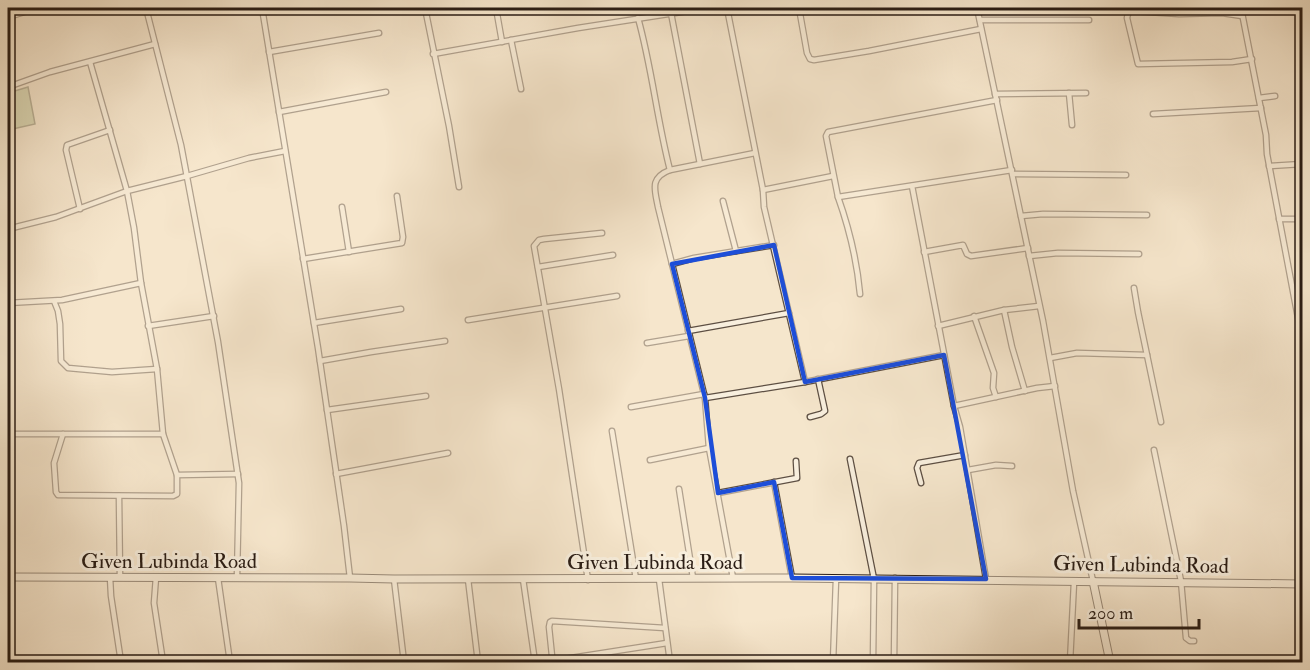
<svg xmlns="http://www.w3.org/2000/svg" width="1310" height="670" font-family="'IM FELL Double Pica',serif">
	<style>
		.pitch { fill: #bbc598; stroke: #727156; stroke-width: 1.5 }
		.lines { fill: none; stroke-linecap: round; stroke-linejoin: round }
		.street-casing { stroke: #5d4f43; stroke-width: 7 }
		.secondary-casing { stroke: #2a1d15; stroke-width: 9 }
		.street { stroke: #f8efde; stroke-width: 4.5 }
		.secondary { stroke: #f8efde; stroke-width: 7 }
		.marked { fill: none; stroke: #1d4ed8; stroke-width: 4.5; stroke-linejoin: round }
		.labels { text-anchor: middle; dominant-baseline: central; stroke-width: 6; stroke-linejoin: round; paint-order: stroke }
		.street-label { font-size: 21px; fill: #2a1d15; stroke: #f8efde }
	</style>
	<rect width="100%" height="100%" fill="#f5e6cc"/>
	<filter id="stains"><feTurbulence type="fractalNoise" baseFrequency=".00333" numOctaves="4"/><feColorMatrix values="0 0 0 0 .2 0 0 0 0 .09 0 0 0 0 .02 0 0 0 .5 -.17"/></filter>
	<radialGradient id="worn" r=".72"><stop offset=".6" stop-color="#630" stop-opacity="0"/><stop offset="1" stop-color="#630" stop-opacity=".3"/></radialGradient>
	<path class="pitch" d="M28 87 35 124 8 130V93Z"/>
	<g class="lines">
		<defs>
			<g id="street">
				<path d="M146 8 181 145 218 342 239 483 237 577"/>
				<path d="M262 8 318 348 344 526 350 578"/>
				<path d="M425 8 449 126 459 187"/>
				<path d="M496 8 502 42"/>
				<path d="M727 8 763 190 764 207 805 382"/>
				<path d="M799 8 807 53 810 59 814 60 869 51 981 29"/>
				<path d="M977 8 1043 321 1073 491 1093 581"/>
				<path d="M1241 8 1266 135 1267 154 1302 339"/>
				<path d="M671 13 700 164"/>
				<path d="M1242 16 1222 13 1179 14 1133 11 1128 13 1127 18 1138 64 1232 62 1252 59"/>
				<path d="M8 17 38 8"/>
				<path d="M638 18C652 68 657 120 670 170"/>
				<path d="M980 20H1089"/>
				<path d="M511 40 521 89"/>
				<path d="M269 52 379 33"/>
				<path d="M433 54 578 28 707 8"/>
				<path d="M8 87 50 72 155 44"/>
				<path d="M1069 93 1072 125"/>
				<path d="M995 94 1086 93"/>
				<path d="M1259 98 1275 96"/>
				<path d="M997 100 828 132 826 136 838 197 1012 170"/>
				<path d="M279 112 386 92"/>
				<path d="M1153 114 1261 108"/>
				<path d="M1269 166 1302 164"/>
				<path d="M1013 174 1126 175"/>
				<path d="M912 186 954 406 960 427 986 579"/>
				<path d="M763 190 833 176"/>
				<path d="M838 197C849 228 857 261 860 294"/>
				<path d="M723 201 736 251"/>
				<path d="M342 207 349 252"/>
				<path d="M80 209 66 150 67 145 110 130"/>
				<path d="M1021 216 1043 214 1147 215"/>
				<path d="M1279 219H1302"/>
				<path d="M8 229 56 217 127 191 187 176 249 158 285 151"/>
				<path d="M924 252 963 245 967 254 971 256 1028 248"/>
				<path d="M1029 256 1058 253 1139 254"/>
				<path d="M303 259 402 243 403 237 397 196"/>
				<path d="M672 264 694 258 774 245"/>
				<path d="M538 267 613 255"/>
				<path d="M1134 288 1138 312 1161 422"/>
				<path d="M54 301 58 311 60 324 61 361 68 368 112 372 157 369"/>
				<path d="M8 303 62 300 141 283"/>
				<path d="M1004 310 1012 347 1025 391"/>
				<path d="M974 316 994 373 993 388 996 397"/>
				<path d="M468 320 617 296"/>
				<path d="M314 323 401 309"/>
				<path d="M148 326 214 316"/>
				<path d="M938 326 1004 310 1039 306"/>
				<path d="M688 331 789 313"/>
				<path d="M647 343 689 336"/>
				<path d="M1050 358 1077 353 1147 355"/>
				<path d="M320 361 371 352 445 341"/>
				<path d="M705 398 805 382 944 355"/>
				<path d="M954 406 1037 388 1055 386"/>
				<path d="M631 407 704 394"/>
				<path d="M327 410 426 396"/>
				<path d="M810 417 821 414 825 411 818 379"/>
				<path d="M612 431 636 579"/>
				<path d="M8 434H163"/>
				<path d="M63 434 54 463 56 492 58 495 173 496 177 494V475L163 434 157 369 141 283 134 228 127 191 90 62"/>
				<path d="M1154 450 1181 581 1186 638 1190 641H1194"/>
				<path d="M850 459 874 579 873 662"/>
				<path d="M650 460 709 448"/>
				<path d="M968 470 996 465 1012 466"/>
				<path d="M336 474 448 453"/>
				<path d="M177 475 238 474"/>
				<path d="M774 482 792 578"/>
				<path d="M921 483 917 468 919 463 965 455"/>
				<path d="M679 489 693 578"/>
				<path d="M718 493 797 478 796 461"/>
				<path d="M119 496 120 577"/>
				<path d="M110 577 111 596 121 662"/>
				<path d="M156 577 154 603 163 662"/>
				<path d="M218 578 230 662"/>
				<path d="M733 578 709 448 705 398 658 207C655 190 649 178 670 170L755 153"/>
				<path d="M394 579 404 662"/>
				<path d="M468 579 478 662"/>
				<path d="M523 579 535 662"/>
				<path d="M659 579 670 662"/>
				<path d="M588 580 559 389 534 246 539 240 544 239 602 233"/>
				<path d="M665 628 552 621 550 622 549 627 552 656 554 660H558L667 643"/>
				<path d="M833 662 836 579"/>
				<path d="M894 662 895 578"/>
				<path d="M1070 662 1074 582"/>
			</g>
			<g id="secondary">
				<path d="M8 577 350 578 394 579 792 578 1302 584"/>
				<path d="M1093 581 1110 662"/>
			</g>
		</defs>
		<use href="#street" class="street-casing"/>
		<use href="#secondary" class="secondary-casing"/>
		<use href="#street" class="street"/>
		<use href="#secondary" class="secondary"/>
	</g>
	<path d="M0 0H1310V670H0ZM774 245 805 382 944 355 986 579 792 578 774 482 718 493 705 398 672 264Z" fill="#f5e6cc" fill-opacity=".55" fill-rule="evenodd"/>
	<path class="marked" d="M774 245 805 382 944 355 986 579 792 578 774 482 718 493 705 398 672 264Z"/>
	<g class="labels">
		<g class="street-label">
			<text x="169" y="561">Given Lubinda Road</text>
			<text x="655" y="562">Given Lubinda Road</text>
			<text transform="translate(1141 565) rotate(1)">Given Lubinda Road</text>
		</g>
	</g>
	<rect width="1310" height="670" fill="none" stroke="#f5e6cc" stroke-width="30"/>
	<rect x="9" y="9" width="1292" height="652" fill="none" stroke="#2a1d15" stroke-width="3"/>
	<rect x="15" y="15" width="1280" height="640" fill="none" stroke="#2a1d15" stroke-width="1.5"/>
	<path d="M1079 619v9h120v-9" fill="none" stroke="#2a1d15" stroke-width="3"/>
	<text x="1088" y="619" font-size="18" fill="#2a1d15" stroke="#f8efde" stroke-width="4.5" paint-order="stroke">200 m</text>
	<rect width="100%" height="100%" filter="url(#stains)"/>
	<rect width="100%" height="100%" fill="url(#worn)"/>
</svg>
